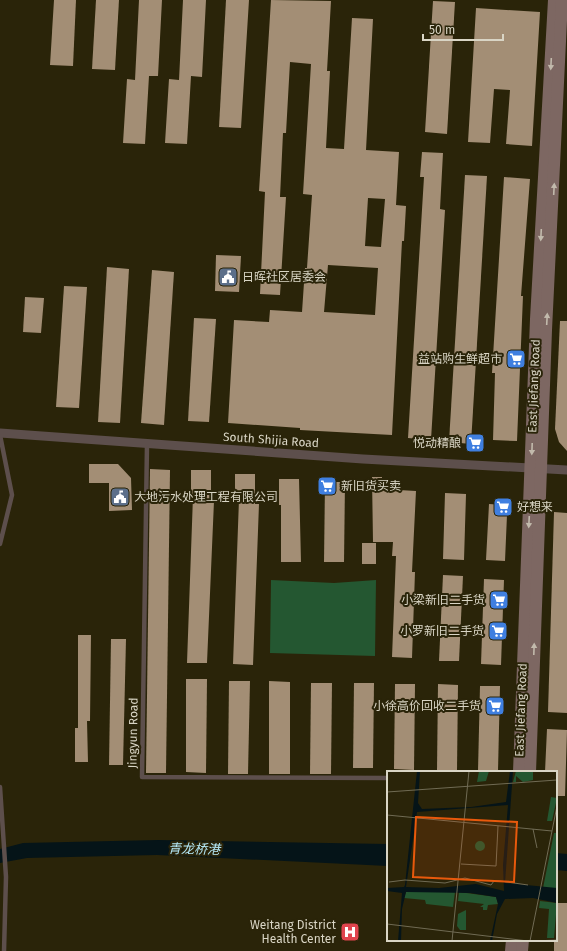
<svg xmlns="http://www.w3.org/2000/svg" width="567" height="951" font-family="'Fira Sans','Noto Sans SC',sans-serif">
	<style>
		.green { fill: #245731 }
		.water { fill: #051418 }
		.building { fill: #a38e75; fill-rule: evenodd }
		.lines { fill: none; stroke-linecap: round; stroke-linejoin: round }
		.lane { stroke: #5d4f4c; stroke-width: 4.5 }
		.street { stroke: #5d4f4c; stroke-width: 9 }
		.secondary { stroke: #7d6762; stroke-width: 12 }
		.oneway { fill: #c2baac }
		.labels { text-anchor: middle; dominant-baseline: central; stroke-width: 4; stroke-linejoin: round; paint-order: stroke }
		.poi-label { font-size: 12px; fill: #d9d5c5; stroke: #2a2409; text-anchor: end }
		.street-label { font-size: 12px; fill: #d9d5c5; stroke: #2a2409 }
		.water-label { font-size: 13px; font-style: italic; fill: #b3e7f6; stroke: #2a2409 }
		.inset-road { fill: none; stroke: #706b54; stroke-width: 1 }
		.view { fill: #e8590c; fill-opacity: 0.15; stroke: #e8590c; stroke-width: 2 }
		.inset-edge { fill: none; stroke: #d9d5c5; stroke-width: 2 }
	</style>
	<rect width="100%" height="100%" fill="#2a2409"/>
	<path class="green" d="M271 580 334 583 376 580 375 656 270 653Z"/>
	<g class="water">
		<path d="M158 840 388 844V866L157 855 27 858 0 863V849L23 843Z"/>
		<path d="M556 853 567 854V871L556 870Z"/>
	</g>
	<g class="building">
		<path d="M54 0H76L73 66 50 65Z"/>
		<path d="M96 0H119L115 70 92 69Z"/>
		<path d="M139 0H162L158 76H149L145 144 123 143 127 79 135 80Z"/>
		<path d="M183 0H206L202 77 191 76 187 144 165 143 169 79 179 80Z"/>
		<path d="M226 0H249L241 128 219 127Z"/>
		<path d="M271 0 331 1 327 71H330L326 148 344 149 352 18 373 19 366 150 399 152 396 205 406 206 404 241H402L392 435 300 430V428L228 423 234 320 269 322 270 310 302 312 305 268H307L312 195 303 194 311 64 290 62 286 133H283L280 197H286L280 295 260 294 265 192 259 191ZM368 198 385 199 381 247 365 246ZM328 265 378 268 375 315 324 312Z"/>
		<path d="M433 1 455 2 447 134 425 132Z"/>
		<path d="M476 8 540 12 532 146 506 144 510 90 494 89 490 143 468 142Z"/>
		<path d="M422 152 443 153 440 209 445 210 431 440 408 438 424 177H420Z"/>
		<path d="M465 175 487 176 471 444 449 442Z"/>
		<path d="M504 177 530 179 521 296H523L517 441 493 440 495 373H492Z"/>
		<path d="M216 255 241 256 239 292 215 291Z"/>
		<path d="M107 267 129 269 120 423 98 422Z"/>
		<path d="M152 270 174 272 164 425 141 423Z"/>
		<path d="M64 286 87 287 79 408 56 407Z"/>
		<path d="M25 297 44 298 41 333 23 332Z"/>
		<path d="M194 318 216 319 209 422 188 421Z"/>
		<path d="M560 321H567V451L559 442 555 429Z"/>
		<path d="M89 464H118L131 478 132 510 109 511V483H89Z"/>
		<path d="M150 469 170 470 166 773H146Z"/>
		<path d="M191 470H211V501H214L207 663H187L193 496H191Z"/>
		<path d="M235 474H255V504H259L253 665 233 664 239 499H235Z"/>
		<path d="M372 477H382V489L416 491 412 572H415L412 658 392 657 396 556H392L393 542H373Z"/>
		<path d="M279 479H299L301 562H281V505H279Z"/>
		<path d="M325 482H345L344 562H324Z"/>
		<path d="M445 493 466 494 464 560 443 559Z"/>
		<path d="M489 504 504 505V515H507L505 561 486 560Z"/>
		<path d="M554 512 567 513V713L548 712Z"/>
		<rect x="362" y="543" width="14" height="21"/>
		<path d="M443 575 463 576 459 661H439Z"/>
		<path d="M484 579 504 580 501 665 481 664Z"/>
		<path d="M78 635H91L90 721H87L88 762H75V728H78Z"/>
		<path d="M111 639H126L123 765H109Z"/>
		<path d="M186 679H207L206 773 186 772Z"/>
		<path d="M229 681H250L248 774H228Z"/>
		<path d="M269 681 290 682V774H269Z"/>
		<path d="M311 683H332L331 774H310Z"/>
		<path d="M354 683H374L373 768H353Z"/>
		<path d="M395 684H415L414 770 394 769Z"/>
		<path d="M438 684 458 685 457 770H437Z"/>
		<path d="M480 686H500L498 771H478Z"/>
		<path d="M547 729 567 730 565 796H556V772H545Z"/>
		<path d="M556 903H567V951H554V940H556Z"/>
	</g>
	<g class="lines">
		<g class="lane">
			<path d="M0 435 12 495 0 544"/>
			<path d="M147 444 142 777 388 778"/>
			<path d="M0 787 6 877 4 951"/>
		</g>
		<path class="street" d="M0 433 363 459 567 470"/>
		<g class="secondary">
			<path d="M519 772 536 319 554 0"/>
			<path d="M530 772 546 330 562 0"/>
			<path d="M511 951 512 940"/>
			<path d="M522 951 523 940"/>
		</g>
	</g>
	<defs><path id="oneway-solid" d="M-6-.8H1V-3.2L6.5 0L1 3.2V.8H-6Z"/></defs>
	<g class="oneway">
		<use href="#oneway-solid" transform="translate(551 64) rotate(93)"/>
		<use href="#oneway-solid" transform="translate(554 189) rotate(-87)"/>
		<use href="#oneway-solid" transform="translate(541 235) rotate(93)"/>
		<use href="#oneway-solid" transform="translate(547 319) rotate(-87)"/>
		<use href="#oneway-solid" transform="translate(532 449) rotate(92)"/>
		<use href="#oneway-solid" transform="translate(529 522) rotate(93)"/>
		<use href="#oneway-solid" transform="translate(534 649) rotate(-88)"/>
	</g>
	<defs>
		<symbol id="civic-square" viewBox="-11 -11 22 22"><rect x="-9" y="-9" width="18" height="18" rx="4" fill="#5c6f8a" stroke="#2a2409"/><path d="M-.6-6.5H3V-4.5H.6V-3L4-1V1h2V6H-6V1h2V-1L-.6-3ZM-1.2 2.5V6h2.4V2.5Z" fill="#fff"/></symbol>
		<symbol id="supermarket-square" viewBox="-11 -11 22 22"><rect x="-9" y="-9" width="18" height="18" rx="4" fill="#3f7fe0" stroke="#2a2409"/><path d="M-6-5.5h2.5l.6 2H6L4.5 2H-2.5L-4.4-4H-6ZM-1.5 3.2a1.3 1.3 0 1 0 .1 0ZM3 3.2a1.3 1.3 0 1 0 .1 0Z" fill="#fff"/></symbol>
		<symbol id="hospital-square" viewBox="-11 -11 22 22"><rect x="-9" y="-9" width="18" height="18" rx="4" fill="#e0444e" stroke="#2a2409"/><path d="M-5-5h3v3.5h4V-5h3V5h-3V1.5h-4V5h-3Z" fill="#fff"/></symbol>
	</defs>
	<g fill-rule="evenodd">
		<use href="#civic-square" x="217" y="266" width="22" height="22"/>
		<use href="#supermarket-square" x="505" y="348" width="22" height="22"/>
		<use href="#supermarket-square" x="464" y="432" width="22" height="22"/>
		<use href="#supermarket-square" x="316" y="475" width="22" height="22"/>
		<use href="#civic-square" x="109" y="486" width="22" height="22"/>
		<use href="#supermarket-square" x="492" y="496" width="22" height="22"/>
		<use href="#supermarket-square" x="488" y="589" width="22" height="22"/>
		<use href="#supermarket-square" x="487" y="620" width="22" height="22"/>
		<use href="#supermarket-square" x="484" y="695" width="22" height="22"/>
		<use href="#hospital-square" x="339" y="921" width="22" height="22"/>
	</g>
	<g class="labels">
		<g class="poi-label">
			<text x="242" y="277" text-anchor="start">日晖社区居委会</text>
			<text x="502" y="359">益站购生鲜超市</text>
			<text x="461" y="443">悦动精酿</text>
			<text x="341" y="486" text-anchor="start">新旧货买卖</text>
			<text x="134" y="497" text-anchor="start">大地污水处理工程有限公司</text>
			<text x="517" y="507" text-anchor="start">好想来</text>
			<text x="485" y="600">小梁新旧二手货</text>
			<text x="484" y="631">小罗新旧二手货</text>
			<text x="481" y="706">小徐高价回收二手货</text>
			<text x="336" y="925">Weitang District<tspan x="336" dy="14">Health Center</tspan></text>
		</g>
		<g class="street-label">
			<text transform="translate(534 386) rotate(-88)">East Jiefang Road</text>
			<text transform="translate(271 440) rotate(4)">South Shijia Road</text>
			<text transform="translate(521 710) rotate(-88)">East Jiefang Road</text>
			<text transform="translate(133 733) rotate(-89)">Jingyun Road</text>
		</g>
		<g class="water-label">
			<text transform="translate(194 849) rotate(1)">青龙桥港</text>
		</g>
	</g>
	<g transform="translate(387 771)">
		<rect width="170" height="170" fill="#2a2409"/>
		<path d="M92 0H102L99 10 90 11ZM129 0H146V9L136 11 129 5V11H126ZM164 26 170 27 165 50H160ZM167 62H170V118H158L156 117ZM88 75a5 5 0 1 1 10 0a5 5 0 1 1-10 0ZM19 121H68L66 136 39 133 38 129 17 127ZM72 121 109 126 111 133 101 134 100 139H96V136H93L97 133 71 130ZM153 130 170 132 167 167H160L162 138 152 137ZM79 139V159H73L70 155 71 143Z" fill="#245731"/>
		<path d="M30 0H33L31 32 35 38 84 36 119 31 123 0H126L118 112 170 117V132L146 127 118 128 110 143 105 170H103L111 133 109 126 83 122 19 121 15 138 14 170H11L15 122 0 120V117L17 116 18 114ZM121 34 116 94 117 120 89 113 52 117 19 116 30 41Z" fill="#051418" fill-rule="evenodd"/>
		<path class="inset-road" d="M0 21 170 9M0 44 165 60M146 58 150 77M74 93 109 95 111 55M2 111 18 109 58 112 78 107 104 114 107 110H113L141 114M0 153 141 170M65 170 82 0M143 170 170 35M147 170 170 169"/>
		<path class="view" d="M29 46 130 51 127 111 26 106Z"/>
		<rect width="170" height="170" class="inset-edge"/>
	</g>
	<path d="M423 34v6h80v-6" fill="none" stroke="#d9d5c5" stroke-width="2"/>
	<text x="429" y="34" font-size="12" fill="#d9d5c5" stroke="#2a2409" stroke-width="3" paint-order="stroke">50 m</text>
</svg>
